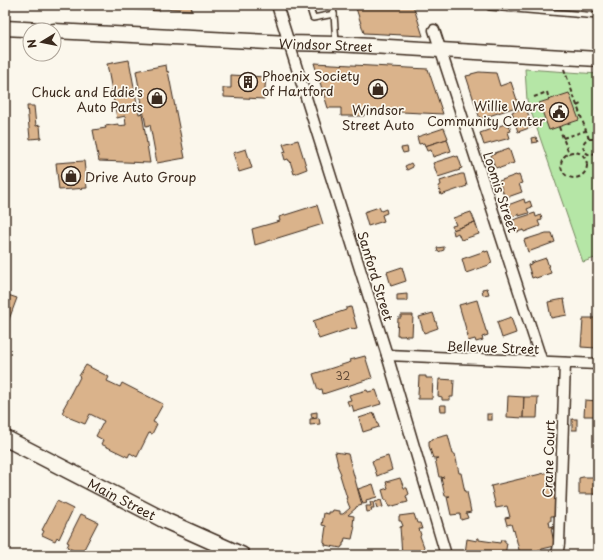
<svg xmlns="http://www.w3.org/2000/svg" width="603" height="560" font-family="'Playpen Sans',sans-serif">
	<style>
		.green { fill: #b5e6a6; stroke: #788862 }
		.building { fill: #dab38b; stroke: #3b2a1e }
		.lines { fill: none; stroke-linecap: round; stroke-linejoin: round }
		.lane-casing { stroke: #3b2a1e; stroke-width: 8 }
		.street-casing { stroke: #3b2a1e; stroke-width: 13 }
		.secondary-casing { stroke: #3b2a1e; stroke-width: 17 }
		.primary-casing { stroke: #3b2a1e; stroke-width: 18 }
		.path { stroke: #3b2a1e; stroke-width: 2; stroke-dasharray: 4 3; stroke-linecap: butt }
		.lane { stroke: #fbf7ec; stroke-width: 5 }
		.street { stroke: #fbf7ec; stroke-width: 10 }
		.secondary { stroke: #fbf7ec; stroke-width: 14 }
		.primary { stroke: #fbf7ec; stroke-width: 15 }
		.labels { text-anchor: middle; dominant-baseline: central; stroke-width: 3.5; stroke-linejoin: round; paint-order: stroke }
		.number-label { font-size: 11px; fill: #634c39 }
		.street-label { font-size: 13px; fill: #3b2a1e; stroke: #fbf7ec }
		.poi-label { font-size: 13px; fill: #3b2a1e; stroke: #fbf7ec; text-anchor: start }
	</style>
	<rect width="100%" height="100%" fill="#fbf7ec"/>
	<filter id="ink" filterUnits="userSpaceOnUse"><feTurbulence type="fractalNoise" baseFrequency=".025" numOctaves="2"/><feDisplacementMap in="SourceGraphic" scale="8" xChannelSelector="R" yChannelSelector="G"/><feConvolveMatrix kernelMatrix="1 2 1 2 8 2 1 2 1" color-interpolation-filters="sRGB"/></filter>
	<g filter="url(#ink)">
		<path class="green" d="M525 69 598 74V257L583 262 527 100Z"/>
		<g class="building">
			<path d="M126 5H191L192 10 159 8V11L126 9Z"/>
			<path d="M355 5H413L423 36 364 33Z"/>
			<path d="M129 60 139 114 142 113 150 163 99 161 93 130 106 128 105 126 118 124V126L126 125 125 116 117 118 107 64Z"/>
			<path d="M314 63 428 69 443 114 360 110V112H364V116H341V108H328Z"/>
			<path d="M166 65 167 72 168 71 185 158 157 163 150 125 146 126 136 71Z"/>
			<path d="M479 72 496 73 500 86 511 82 519 106 480 119 466 76 471 75V74Z"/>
			<path d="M231 75 266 77 264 99 224 97V93H223V88H231Z"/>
			<path d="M569 93 579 120 549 130 539 103Z"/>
			<path d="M27 106H34L36 126 40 125 41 138 30 139Z"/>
			<path d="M526 107 532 127 518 132 512 112Z"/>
			<path d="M505 124V126L509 125 511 131 508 132 510 138 484 145 480 133Z"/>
			<path d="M444 128 448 138 447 139 425 146 424 143 419 144 417 137Z"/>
			<path d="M536 137 538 142 532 143 531 138Z"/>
			<path d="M447 139 451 151 433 157 431 150 427 151 425 146Z"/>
			<path d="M298 140 307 169 294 174 290 161H289L288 159 285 160 283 153 286 152 283 144Z"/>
			<path d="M407 147 408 152 403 153 401 148Z"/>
			<path d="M509 148 514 163 500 168 499 167 495 168 491 155 495 154V153Z"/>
			<path d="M246 149 252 168 239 172 233 153Z"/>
			<path d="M455 156 456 157 458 156 462 168 459 169 460 170 438 177 433 163Z"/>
			<path d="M84 161 87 188 59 190 56 163Z"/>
			<path d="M411 163 413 167 407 170 405 166Z"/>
			<path d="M461 174H464L467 186 441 195 438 186 441 185 440 181Z"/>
			<path d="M516 175 517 176 519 175 522 183 519 184 522 192 505 198 499 181Z"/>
			<path d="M524 199 525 203 530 201 532 207 527 209 529 213 519 216V214L512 217 508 205Z"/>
			<path d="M317 205 323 224 255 245 252 229 280 221 279 217Z"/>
			<path d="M379 207 381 211 386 209 387 213 382 215 384 221 368 226 364 212Z"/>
			<path d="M471 212 475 222 453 230 452 226 456 225 453 218Z"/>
			<path d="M535 213 536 217 541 215 542 220 538 221 540 226 524 232V230L517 232 513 220Z"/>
			<path d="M475 222 479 234 461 240 458 233 454 235 453 230Z"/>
			<path d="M546 233H552L555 242 528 252 524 240Z"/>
			<path d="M444 247V250L438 252 437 248Z"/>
			<path d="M485 251V252L488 251 492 263 489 264V265L466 273 462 259Z"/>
			<path d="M546 258 551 273 536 278 535 277 532 278 528 265 531 264V263Z"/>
			<path d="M402 267 406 281 391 286 387 272Z"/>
			<path d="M487 288 489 294 483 295 482 289Z"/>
			<path d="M5 294 17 298 5 330Z"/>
			<path d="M407 294V301H397V295Z"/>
			<path d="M564 299 567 315 551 318 548 302Z"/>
			<path d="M477 300 486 331H487L488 335 482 337 483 340 476 342 475 339 468 341 467 336H468L459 305Z"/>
			<path d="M351 307 357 328 352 329V328L319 339 313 321 346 310V308Z"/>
			<path d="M433 313 438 328 424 333 419 317Z"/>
			<path d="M401 315H413L412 336H405V335V336H399V335H397L398 318H401Z"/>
			<path d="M511 317 516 333 502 338 497 322Z"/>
			<path d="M584 318H598V340H596V348L581 347 583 320H584Z"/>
			<path d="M365 356 372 378 323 394 322 389 318 390 313 374 351 362 350 360Z"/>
			<path d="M86 365 109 377 107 381 120 387 122 383 163 404 153 422 157 424 152 434 149 433 137 457 130 453 128 457 101 444 103 440 96 436 104 421 90 414 85 424 70 418V417L62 413 64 409H63L72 393H71L75 385H76L80 377 79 376Z"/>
			<path d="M419 376H426V378H432V379H433L432 399H418V395Z"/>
			<path d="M439 379 454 380 453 397H450V400H442V397L438 396Z"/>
			<path d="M367 390 368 392 376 390 381 404 354 412 352 405 349 406 347 401 351 400 349 395Z"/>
			<path d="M508 396 524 397 523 418 507 417Z"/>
			<path d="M524 397H538L537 418H523Z"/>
			<path d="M585 400 598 401V416H584Z"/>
			<path d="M440 405H446V411H441Z"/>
			<path d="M317 412V417L312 418 311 413Z"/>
			<path d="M374 413 379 427 363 432 359 418Z"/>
			<rect x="487" y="414" width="5" height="6"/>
			<path d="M319 418 320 424 310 425V419Z"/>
			<rect x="572" y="419" width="5" height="11"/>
			<path d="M448 435 453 454H455L459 473H461L465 492H467L471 512 466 513 468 518 461 520 460 514 451 515 447 497 450 496H445L441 478 444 477 442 478V477H439L435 459 438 458H433L429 446V441L432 440V439Z"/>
			<path d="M335 452 348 454 362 505 356 507V508L348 515 354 516 353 525 355 526 352 539 345 538 344 543H343V546H342L341 548 325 545V543L324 542V540L326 526 322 525 324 513 329 514V512H332L333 510 340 511V514H343L350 508 346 498H347L340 475 341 474 337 465H338Z"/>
			<path d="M388 456 392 470 377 476 372 461Z"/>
			<path d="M549 472 557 502 556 516H551V521H549L550 527 553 526V529H551L555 546 538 550 539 554 537 555H519L520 554 514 530 513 531 511 524 507 525 505 518 510 517 507 506 496 508 491 486Z"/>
			<path d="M583 477H598V494H579V478Z"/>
			<path d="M400 478 404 488H407L409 494 406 496 408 502 389 507 387 500H385L382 490 388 488 386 482Z"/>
			<path d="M373 484 377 497 366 500 367 503 363 504 358 489Z"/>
			<path d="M381 500 383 507 377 508 375 502Z"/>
			<path d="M57 501 73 509 59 539 57 537 55 541 42 535 44 531 42 530Z"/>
			<path d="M370 502H373L374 508H371L372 511 367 512 366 506H371Z"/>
			<path d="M81 514 98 522 83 551 82 550 80 554 67 547 69 543 67 542Z"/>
			<path d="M414 514 417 523H420L422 529H419L421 535 420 536 427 555H402L400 527 403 526 401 521H399V516Z"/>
			<path d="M477 538H479V540L500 543 501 540H505V543H507L505 555H468L469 553H465L467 539 477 541Z"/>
		</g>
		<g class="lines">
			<defs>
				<g id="lane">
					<path d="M309 5 313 18 334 14"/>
					<path d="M332 5 334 14 336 43"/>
					<path d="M490 7 598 16"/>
				</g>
				<g id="street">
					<path d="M277 5 387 355 446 555"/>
					<path d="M434 30 542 362"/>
					<path d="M387 355 598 364"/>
					<path d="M556 555 558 550 559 544 565 363"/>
				</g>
				<g id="secondary">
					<path d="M5 28 42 30"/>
					<path id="s1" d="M54 31 289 43 336 44 598 59"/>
				</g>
				<g id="primary">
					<path id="s2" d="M5 438 166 521 242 555"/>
				</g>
			</defs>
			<use href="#lane" class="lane-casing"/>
			<use href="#street" class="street-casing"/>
			<use href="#secondary" class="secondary-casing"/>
			<use href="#primary" class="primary-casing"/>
			<g class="path">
				<path d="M564 69 589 139"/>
				<path d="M534 97 547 92 549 100"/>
				<path d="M577 106 581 104"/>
				<path d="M559 127 569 154"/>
				<path d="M563 138 585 131"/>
				<path d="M598 144 593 139C575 137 585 165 598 150"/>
				<circle cx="574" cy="165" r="13"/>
			</g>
			<use href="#lane" class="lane"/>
			<use href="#street" class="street"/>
			<use href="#secondary" class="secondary"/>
			<use href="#primary" class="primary"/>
		</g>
	</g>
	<defs>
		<symbol id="building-ring" viewBox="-11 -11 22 22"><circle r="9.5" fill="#fbf7ec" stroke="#3b2a1e" stroke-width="1.5"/><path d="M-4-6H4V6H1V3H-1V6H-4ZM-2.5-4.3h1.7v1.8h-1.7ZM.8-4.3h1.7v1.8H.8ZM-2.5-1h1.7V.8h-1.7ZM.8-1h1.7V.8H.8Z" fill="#3b2a1e"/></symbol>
		<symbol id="shop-ring" viewBox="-11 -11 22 22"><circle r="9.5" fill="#fbf7ec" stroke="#3b2a1e" stroke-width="1.5"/><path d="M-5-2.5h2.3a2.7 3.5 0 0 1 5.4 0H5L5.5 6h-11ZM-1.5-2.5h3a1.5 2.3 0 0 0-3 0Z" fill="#3b2a1e"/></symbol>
		<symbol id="civic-ring" viewBox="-11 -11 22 22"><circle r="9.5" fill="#fbf7ec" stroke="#3b2a1e" stroke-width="1.5"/><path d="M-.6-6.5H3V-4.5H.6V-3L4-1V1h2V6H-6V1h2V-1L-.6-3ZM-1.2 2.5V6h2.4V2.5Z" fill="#3b2a1e"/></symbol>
	</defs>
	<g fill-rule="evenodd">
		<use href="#building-ring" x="237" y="71" width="22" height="22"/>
		<use href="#shop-ring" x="367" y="78" width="22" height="22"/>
		<use href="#shop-ring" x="146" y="87" width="22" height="22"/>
		<use href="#civic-ring" x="548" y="101" width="22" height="22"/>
		<use href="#shop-ring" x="60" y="165" width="22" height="22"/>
	</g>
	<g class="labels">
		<g class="number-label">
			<text x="343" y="375">32</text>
		</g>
		<g class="street-label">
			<text stroke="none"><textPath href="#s1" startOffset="272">Windsor Street</textPath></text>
			<text transform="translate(501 192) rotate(72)">Loomis Street</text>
			<text transform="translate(376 276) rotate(73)">Sanford Street</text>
			<text transform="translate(493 347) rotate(2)">Bellevue Street</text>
			<text transform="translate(548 459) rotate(-88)">Crane Court</text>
			<text stroke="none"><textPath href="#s2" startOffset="132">Main Street</textPath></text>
		</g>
		<g class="poi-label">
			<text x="262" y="75">Phoenix Society<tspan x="262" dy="15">of Hartford</tspan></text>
			<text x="143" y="91" text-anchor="end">Chuck and Eddie's<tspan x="143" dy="15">Auto Parts</tspan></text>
			<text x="545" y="105" text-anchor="end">Willie Ware<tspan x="545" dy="15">Community Center</tspan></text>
			<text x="378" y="109" text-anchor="middle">Windsor<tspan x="378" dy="15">Street Auto</tspan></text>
			<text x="85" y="176">Drive Auto Group</text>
		</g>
	</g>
	<rect width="603" height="560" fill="none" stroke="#fbf7ec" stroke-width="20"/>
	<rect x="10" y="10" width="583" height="540" fill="none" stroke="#3b2a1e" stroke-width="1.5" filter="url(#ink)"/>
	<g transform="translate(42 42) rotate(260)"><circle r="19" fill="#fbf7ec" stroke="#aea59a"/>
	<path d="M0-3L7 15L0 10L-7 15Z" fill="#3b2a1e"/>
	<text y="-6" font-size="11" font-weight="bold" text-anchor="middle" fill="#3b2a1e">N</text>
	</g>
</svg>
